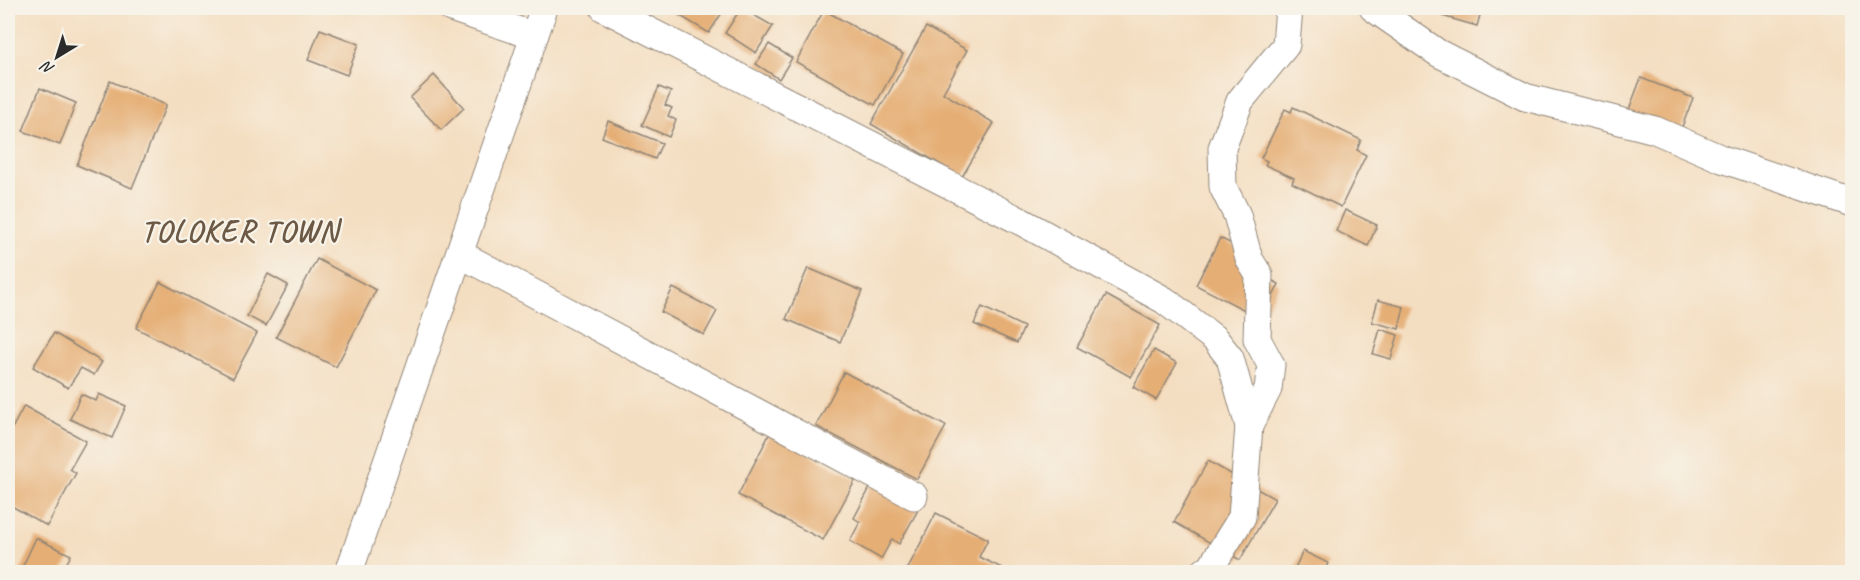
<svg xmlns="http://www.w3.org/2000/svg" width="1860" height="580" font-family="Caveat,sans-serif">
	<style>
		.building { fill: #e5ae75 }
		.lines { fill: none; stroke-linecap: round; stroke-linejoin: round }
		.minor-casing { stroke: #908476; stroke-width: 29 }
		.minor { stroke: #fff; stroke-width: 27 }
		.labels { text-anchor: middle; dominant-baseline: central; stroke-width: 4.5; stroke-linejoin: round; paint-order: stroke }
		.district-label { font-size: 30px; font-weight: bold; letter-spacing: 1.5px; fill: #6c5945; stroke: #f7f3e8 }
	</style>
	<rect width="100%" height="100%" fill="#f7f3e8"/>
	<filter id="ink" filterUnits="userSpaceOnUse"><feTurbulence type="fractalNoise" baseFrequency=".0167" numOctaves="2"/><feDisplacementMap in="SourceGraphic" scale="12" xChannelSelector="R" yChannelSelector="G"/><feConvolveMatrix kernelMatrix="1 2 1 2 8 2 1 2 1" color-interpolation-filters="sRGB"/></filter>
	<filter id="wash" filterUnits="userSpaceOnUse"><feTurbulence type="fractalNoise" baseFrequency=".008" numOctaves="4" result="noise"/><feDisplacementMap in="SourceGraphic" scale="24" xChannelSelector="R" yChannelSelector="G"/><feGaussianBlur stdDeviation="1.35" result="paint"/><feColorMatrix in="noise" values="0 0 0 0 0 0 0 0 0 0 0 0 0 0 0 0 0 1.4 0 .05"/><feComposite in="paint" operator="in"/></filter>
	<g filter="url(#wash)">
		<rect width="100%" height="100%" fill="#f4dec1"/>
		<g id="blocks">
			<g class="building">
				<path d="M667 8H725L709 33Z"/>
				<path d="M741 8 773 26 756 53 725 33Z"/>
				<path d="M1444 8H1482L1477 26 1442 16Z"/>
				<path d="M824 10 903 54 875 105 796 62Z"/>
				<path d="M926 27 967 50 943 93 994 123 962 177 871 124Z"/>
				<path d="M320 29 359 44 347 75 308 60Z"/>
				<path d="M769 44 792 58 779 79 756 64Z"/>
				<path d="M434 75 464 108 441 130 410 98Z"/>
				<path d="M1641 78 1693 98 1680 132 1628 112Z"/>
				<path d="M110 81 166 105 132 188 77 165Z"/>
				<path d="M659 87 671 92 665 105 672 108 668 116 676 120 669 137 642 125Z"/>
				<path d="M40 88 76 103 60 145 23 131Z"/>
				<path d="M1293 107 1361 140 1357 150 1366 155 1341 207 1292 183 1294 178 1265 165 1267 161 1261 158 1285 109 1291 112Z"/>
				<path d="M608 121 662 143 655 159 602 137Z"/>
				<path d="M1345 210 1377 225 1368 246 1336 231Z"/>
				<path d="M1220 238 1269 263 1262 275 1279 284 1262 319 1196 285Z"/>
				<path d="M317 259 376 290 336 367 276 337Z"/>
				<path d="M808 268 862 291 840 342 786 319Z"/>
				<path d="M268 274 288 285 266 326 247 316Z"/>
				<path d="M160 282 257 333 233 378 136 328Z"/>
				<path d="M673 288 717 311 704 335 661 312Z"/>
				<path d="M1106 295 1160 325 1131 377 1077 347Z"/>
				<path d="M1378 300 1404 307 1399 329 1372 322Z"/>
				<path d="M982 307 1024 327 1017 343 974 324Z"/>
				<path d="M1380 329 1398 335 1391 359 1373 354Z"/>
				<path d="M54 333 102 362 94 375 81 368 68 388 33 367Z"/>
				<path d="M1154 350 1177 363 1156 400 1133 387Z"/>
				<path d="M844 372 946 426 917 479 816 426Z"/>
				<path d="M81 394 96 401 99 394 126 406 112 438 70 419Z"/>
				<path d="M24 406 86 441 70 469 76 473 47 526 8 504V436Z"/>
				<path d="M770 433 856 479 823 540 738 495Z"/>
				<path d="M1208 461 1275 499 1240 560 1174 522Z"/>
				<path d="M872 484 918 510 899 544 892 539 881 559 850 541 860 522 854 518Z"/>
				<path d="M936 513 988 539 979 557 1010 572H906Z"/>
				<path d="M36 538 71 555 62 572H20Z"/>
				<path d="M1303 551 1328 563 1324 572H1303L1295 568Z"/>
			</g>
		</g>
	</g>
	<g filter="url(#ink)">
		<use href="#blocks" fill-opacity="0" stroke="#908476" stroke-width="1.5"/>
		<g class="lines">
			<defs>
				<g id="minor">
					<path d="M451 8 534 36"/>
					<path d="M604 8 1022 222 1164 300 1215 339 1230 358 1249 426"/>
					<path d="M1373 8 1438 53 1525 97 1655 130 1722 159 1852 203"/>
					<path d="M460 254 914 496"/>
					<path d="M349 572 544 8"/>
					<path d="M1204 572 1211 567 1242 517 1249 426 1268 389 1271 365 1257 339 1259 275 1249 259 1237 215 1223 187 1222 148 1240 101 1286 45 1289 8"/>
				</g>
			</defs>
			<use href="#minor" class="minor-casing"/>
			<use href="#minor" class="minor"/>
		</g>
	</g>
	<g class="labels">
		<g class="district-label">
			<text x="240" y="231">TOLOKER TOWN</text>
		</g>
	</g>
	<rect width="1860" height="580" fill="none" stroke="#f7f3e8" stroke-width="30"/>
	<g transform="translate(57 57) rotate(218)" stroke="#f7f3e8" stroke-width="4.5" paint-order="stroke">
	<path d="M0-4.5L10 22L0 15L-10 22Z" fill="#2b2b2b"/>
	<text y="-9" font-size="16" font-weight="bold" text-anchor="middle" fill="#2b2b2b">N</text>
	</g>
</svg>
